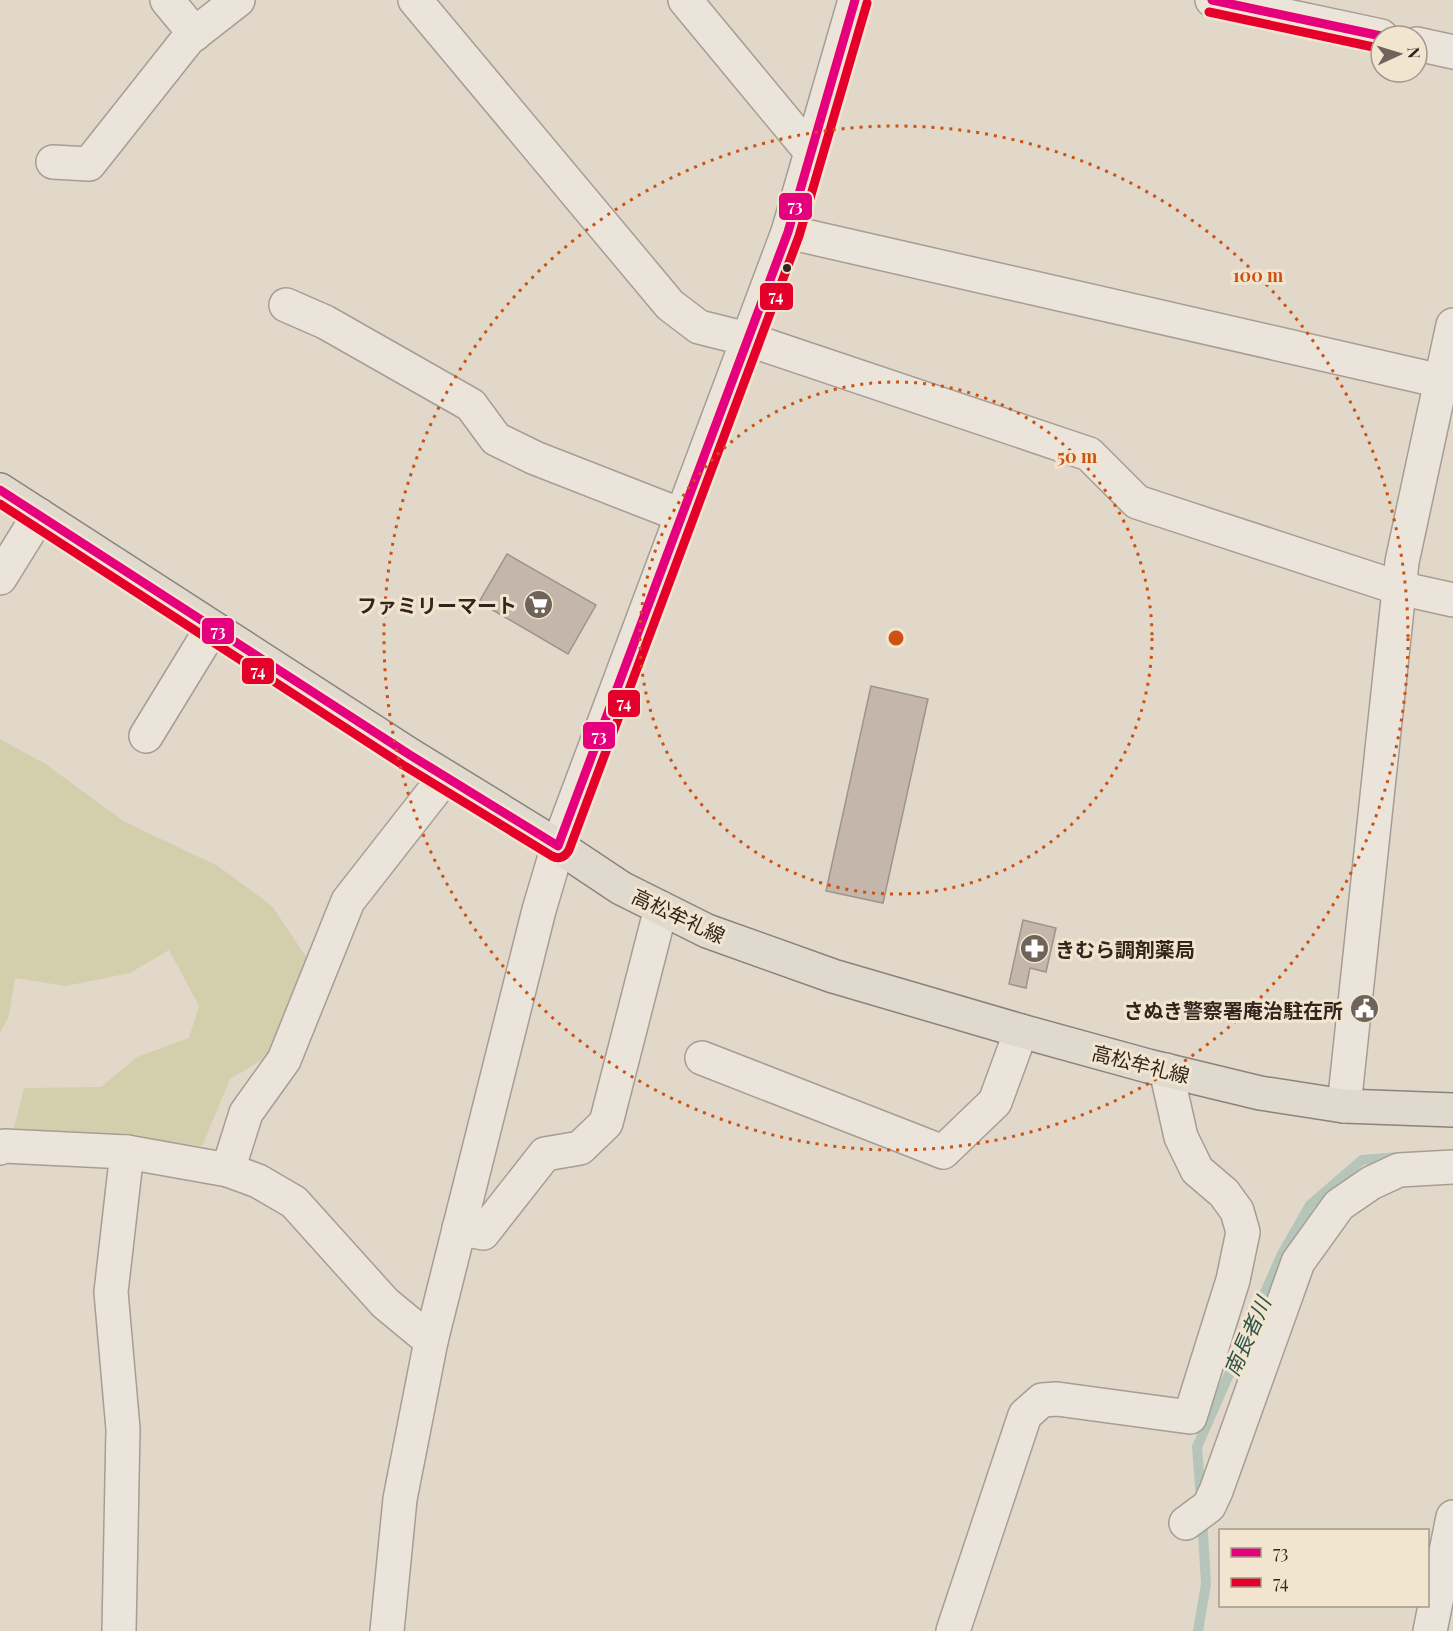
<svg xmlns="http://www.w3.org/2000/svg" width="1453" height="1631" font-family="'Playfair Display','Noto Sans JP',serif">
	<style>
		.green { fill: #d3cfad }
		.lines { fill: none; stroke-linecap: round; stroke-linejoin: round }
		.stream { stroke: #b6c5b9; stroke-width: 10 }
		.building { fill: #c4b6ab; stroke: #a0938a; stroke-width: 1.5 }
		.minor-casing { stroke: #a69d94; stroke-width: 36 }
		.tertiary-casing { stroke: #a69d94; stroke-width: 36 }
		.primary-casing { stroke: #8b837a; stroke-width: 36 }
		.minor { stroke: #eae4db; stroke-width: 33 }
		.tertiary { stroke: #eae4db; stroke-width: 33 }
		.primary { stroke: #e0d9cd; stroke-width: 33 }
		.bus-1-casing { stroke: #f2e5d0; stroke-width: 14 }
		.bus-2-casing { stroke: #f2e5d0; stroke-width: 14 }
		.bus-1 { stroke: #e5007d; stroke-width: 9 }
		.bus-2 { stroke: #e4002b; stroke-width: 9 }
		.ring { fill: none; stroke: #cd510f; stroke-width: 3; stroke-dasharray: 3 6 }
		.bus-dot { fill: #33251d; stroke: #f2e5d0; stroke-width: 2 }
		.labels { text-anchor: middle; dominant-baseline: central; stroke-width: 6; stroke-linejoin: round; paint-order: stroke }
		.poi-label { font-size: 20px; font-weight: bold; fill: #33251d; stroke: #f2e5d0; text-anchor: end }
		.street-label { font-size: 20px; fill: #33251d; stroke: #f2e5d0 }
		.water-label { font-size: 21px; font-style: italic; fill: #2d524b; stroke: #f2e5d0 }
		.centre { fill: #cd510f; stroke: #f2e5d0; stroke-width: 3 }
		.ring-label { font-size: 18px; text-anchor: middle; font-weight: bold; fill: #cd510f; stroke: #f2e5d0; stroke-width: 6; stroke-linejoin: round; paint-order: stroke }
		.line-badge { stroke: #f2e5d0; stroke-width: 2 }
		.badge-label { font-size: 16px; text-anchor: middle; font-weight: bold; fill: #fff }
	</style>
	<rect width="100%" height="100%" fill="#e1d8ca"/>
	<path class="green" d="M0 739 44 763 125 822 218 866 272 906 309 961 275 1052 230 1079 202 1146 124 1136 12 1135 24 1088 101 1087 137 1057 189 1038 199 1006 169 950 130 973 66 986 15 978 9 1016 0 1033Z"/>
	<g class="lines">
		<g class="stream">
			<path d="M1201 1499 1197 1447 1282 1254 1310 1205 1362 1160 1399 1157"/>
			<path d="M1198 1631 1206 1584 1202 1518"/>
		</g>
	</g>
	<g class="building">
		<path d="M507 554 596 605 568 654 479 602Z"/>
		<path d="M871 686 928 699 883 903 826 891Z"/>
		<path d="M1023 920 1056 928 1046 972 1030 968 1026 988 1009 984Z"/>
	</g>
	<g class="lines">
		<defs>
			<g id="minor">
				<path d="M167 0 195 34"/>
				<path d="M415 0 670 305 699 327 747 339 1089 454 1137 502 1399 588 1453 600"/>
				<path d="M685 0 811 152"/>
				<path d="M53 162 89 164 188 39 238 0"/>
				<path d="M788 232 1441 381"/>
				<path d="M286 305 325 322 471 405 496 439 535 458 681 515"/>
				<path d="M0 578 39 515"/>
				<path d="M146 736 212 628"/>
				<path d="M702 1058 943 1152 995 1102 1021 1031"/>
				<path d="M1344 1106 1402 562 1453 325"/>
				<path d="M0 1148 4 1146 127 1152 228 1170 258 1181 294 1202 385 1303 431 1341"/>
				<path d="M228 1170 246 1113 284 1060 348 901 445 777"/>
				<path d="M459 1228 483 1233 545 1154 580 1148 606 1123 661 908"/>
				<path d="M1186 1523 1209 1506 1216 1491 1298 1262 1339 1205 1371 1183 1399 1170 1453 1167"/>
				<path d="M119 1631 123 1429 111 1292 127 1152"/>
				<path d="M387 1631 400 1499 431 1341 539 910 558 846 788 232 855 0"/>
				<path d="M953 1631 1025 1415 1042 1400 1057 1399 1190 1417 1233 1280 1243 1232 1237 1211 1224 1193 1197 1170 1181 1137 1166 1070"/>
			</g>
			<g id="tertiary">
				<path d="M1212 0 1381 36"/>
				<path d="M1417 44 1453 52"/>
				<path d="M1430 1631 1453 1517"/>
			</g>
			<path id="primary" d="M0 490 410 755 558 846 621 888 707 931 833 976 1021 1031 1148 1066 1260 1093 1344 1106 1453 1110"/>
		</defs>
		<use href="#minor" class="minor-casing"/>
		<use href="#tertiary" class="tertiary-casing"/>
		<use href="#primary" class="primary-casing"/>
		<use href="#minor" class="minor"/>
		<use href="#tertiary" class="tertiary"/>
		<use href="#primary" class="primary"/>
		<defs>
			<g id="bus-1">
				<path d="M1212 0 1381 36"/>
				<path d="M0 490 410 755 558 846 788 232 855 0"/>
			</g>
			<g id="bus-2">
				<path d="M1209 12 1378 48"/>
				<path d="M0 504 403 765 552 856C559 860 565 857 569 850L799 236 867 3"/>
			</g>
		</defs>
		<use href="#bus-1" class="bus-1-casing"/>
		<use href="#bus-2" class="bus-2-casing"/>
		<use href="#bus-1" class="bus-1"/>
		<use href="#bus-2" class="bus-2"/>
	</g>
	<g class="ring">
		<circle cx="896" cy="638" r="256"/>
		<circle cx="896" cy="638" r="512"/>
	</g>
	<defs>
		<symbol id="supermarket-disc" viewBox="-11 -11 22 22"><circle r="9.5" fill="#70645a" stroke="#f2e5d0"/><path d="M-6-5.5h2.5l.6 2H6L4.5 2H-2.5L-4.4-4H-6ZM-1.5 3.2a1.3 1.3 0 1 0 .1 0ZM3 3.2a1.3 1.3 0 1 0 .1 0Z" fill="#fff"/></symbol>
		<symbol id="pharmacy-disc" viewBox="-11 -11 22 22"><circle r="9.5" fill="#70645a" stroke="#f2e5d0"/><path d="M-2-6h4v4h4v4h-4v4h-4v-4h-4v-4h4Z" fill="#fff"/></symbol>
		<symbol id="civic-disc" viewBox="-11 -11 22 22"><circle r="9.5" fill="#70645a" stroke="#f2e5d0"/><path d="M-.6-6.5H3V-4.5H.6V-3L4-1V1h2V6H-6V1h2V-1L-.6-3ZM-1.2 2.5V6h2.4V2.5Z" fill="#fff"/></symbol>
	</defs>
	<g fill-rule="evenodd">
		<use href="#supermarket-disc" x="522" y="588" width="33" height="33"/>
		<use href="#pharmacy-disc" x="1018" y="932" width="33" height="33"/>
		<use href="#civic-disc" x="1348" y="992" width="33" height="33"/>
	</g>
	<circle class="bus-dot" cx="787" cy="268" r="5"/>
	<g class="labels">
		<g class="poi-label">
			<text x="517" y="604">ファミリーマート</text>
			<text x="1055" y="948" text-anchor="start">きむら調剤薬局</text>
			<text x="1343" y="1009">さぬき警察署庵治駐在所</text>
		</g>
		<g class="street-label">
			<text transform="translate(679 915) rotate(25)">高松牟礼線</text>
			<text transform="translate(1141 1063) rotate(14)">高松牟礼線</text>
		</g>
		<g class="water-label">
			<text transform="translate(1246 1336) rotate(-66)">南長者川</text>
		</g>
	</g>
	<circle cx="896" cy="638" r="9" class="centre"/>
	<g class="ring-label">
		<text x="1258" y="282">100 m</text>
		<text x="1077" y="463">50 m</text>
	</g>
	<g class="line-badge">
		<rect x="778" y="192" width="35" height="29" rx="6" fill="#e5007d"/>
		<rect x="759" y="282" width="35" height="29" rx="6" fill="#e4002b"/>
		<rect x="201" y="617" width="34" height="28" rx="6" fill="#e5007d"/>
		<rect x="241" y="657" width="34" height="28" rx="6" fill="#e4002b"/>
		<rect x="607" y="689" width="34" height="29" rx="6" fill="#e4002b"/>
		<rect x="582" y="721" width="34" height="29" rx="6" fill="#e5007d"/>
	</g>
	<g class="badge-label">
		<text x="795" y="212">73</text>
		<text x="776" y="302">74</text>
		<text x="218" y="637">73</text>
		<text x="258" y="677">74</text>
		<text x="624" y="709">74</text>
		<text x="599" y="742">73</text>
	</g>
	<rect x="1219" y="1529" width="210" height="78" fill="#f2e5d0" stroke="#a69888" stroke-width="1.5"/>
	<rect x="1231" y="1548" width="30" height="9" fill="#e5007d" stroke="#a69888" stroke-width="1.5"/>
	<text x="1273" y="1559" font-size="18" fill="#33251d">73</text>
	<rect x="1231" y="1578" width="30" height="9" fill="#e4002b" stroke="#a69888" stroke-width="1.5"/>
	<text x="1273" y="1589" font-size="18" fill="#33251d">74</text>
	<g transform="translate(1399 54) rotate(86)"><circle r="28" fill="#f2e5d0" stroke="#a69888" stroke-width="1.5"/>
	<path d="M0-4.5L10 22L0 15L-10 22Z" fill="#70645a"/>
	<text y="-9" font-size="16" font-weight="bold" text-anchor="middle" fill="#33251d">N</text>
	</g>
</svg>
